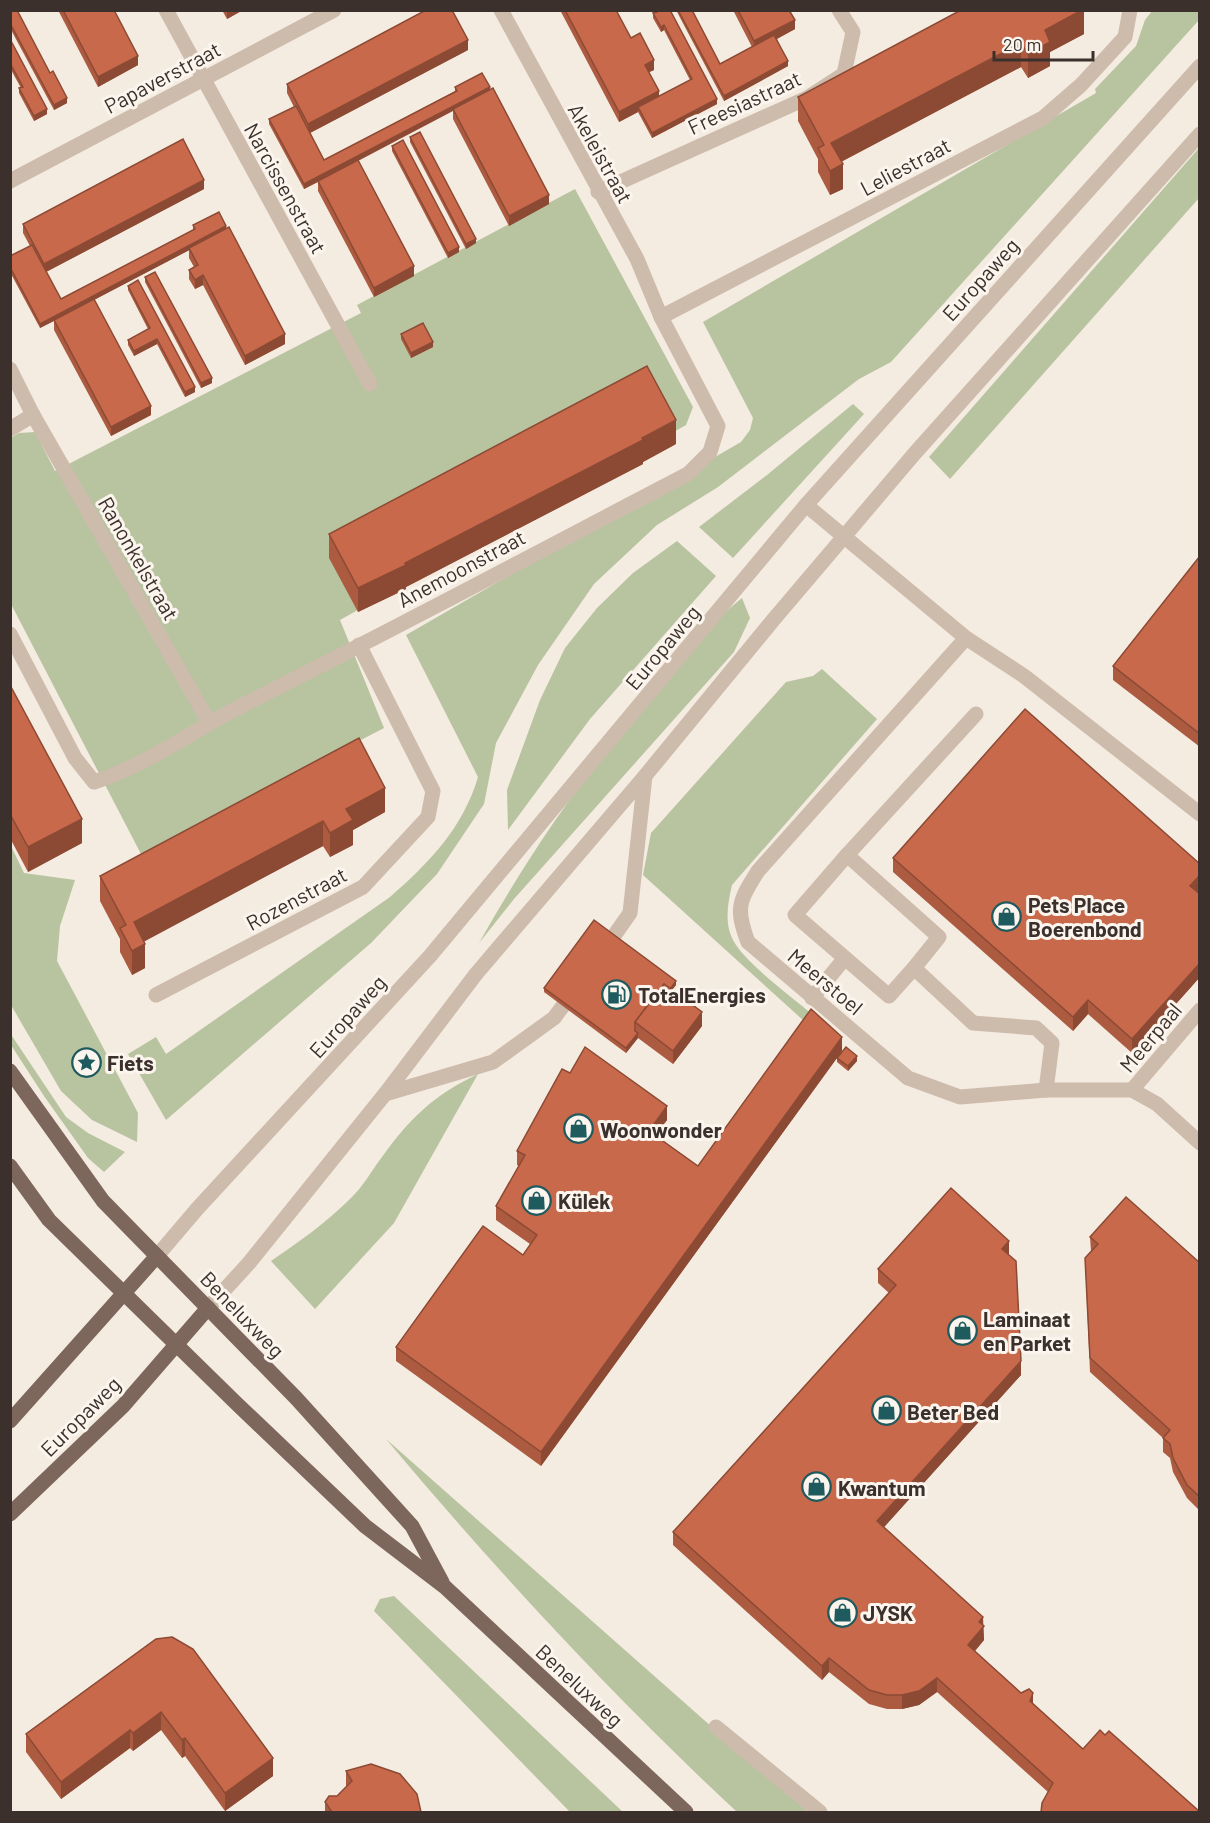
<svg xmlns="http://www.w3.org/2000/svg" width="1210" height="1823" font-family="Barlow,sans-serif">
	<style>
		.green { fill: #b8c4a0 }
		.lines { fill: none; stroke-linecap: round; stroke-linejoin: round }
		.minor { stroke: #cdbbac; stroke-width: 15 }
		.major { stroke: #7d675c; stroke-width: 15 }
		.wall { fill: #ac5a40 }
		.shaded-wall { fill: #8c4a34 }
		.building { fill: #c8694b; stroke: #8c4a34; stroke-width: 1.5 }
		.labels { text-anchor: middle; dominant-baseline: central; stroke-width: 6; stroke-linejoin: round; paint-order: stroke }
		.street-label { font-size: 21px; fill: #3b302b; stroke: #fbf5ee }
		.poi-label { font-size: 21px; font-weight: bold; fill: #3b302b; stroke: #fbf5ee; text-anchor: start }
	</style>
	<rect width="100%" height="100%" fill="#f4ebe1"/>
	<g class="green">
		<path d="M1152 11H1199V20L891 362 859 379 718 487 657 525 594 584 538 665 496 743 484 804 437 874 371 943 166 1120 128 1054 156 1037 166 1054 390 897C429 863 463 828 478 777L406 635 741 442 750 430 753 418 703 322 1096 93 1095 89 1136 46 1145 20Z"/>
		<path d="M1199 148V198L950 479 929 457Z"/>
		<path d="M575 189 693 407 686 425 340 620 384 728 141 854 11 604 10 438 19 433 35 432 55 471 361 313 357 305Z"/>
		<path d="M853 404 864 414 733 558 699 527 767 475Z"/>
		<path d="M677 541 716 576 590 719 508 830 507 790 540 700 565 648 597 608 633 573Z"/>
		<path d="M742 598 750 618 734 652 514 899 479 943C533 847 596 757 669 674 692 647 714 620 742 598Z"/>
		<path d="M822 669 877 719 732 885C728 902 724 923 733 940 744 962 792 997 812 1014L804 1021 643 875 651 833 786 682 813 676Z"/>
		<path d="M11 846 24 873 75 880 60 926 57 961 138 1113 137 1142 92 1120 61 1091 11 1005Z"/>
		<path d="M10 1033 66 1117 88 1133 125 1152 104 1172 88 1158 44 1096 11 1045Z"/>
		<path d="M478 1074 394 1223 315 1309 271 1261C299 1242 327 1222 351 1198 363 1187 372 1170 382 1157 411 1117 434 1095 478 1074Z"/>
		<path d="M386 1439 808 1812H737C612 1696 496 1570 386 1439Z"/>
		<path d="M394 1596 623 1812H570L374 1611 380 1599Z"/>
	</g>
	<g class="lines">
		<g class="minor">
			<path d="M166 10 370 384"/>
			<path d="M10 181 334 10"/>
			<path d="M598 192 807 98 844 74 853 32 839 10"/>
			<path d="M661 317 1043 118 1081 85 1125 37 1130 10"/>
			<path d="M10 369 33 415 209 722"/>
			<path d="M10 429 33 415"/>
			<path d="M806 505 966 638 1024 676 1200 814"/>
			<path d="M10 634 75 758 94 782C147 765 194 730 243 705 393 630 540 551 688 474L710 452 718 426 661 317 637 259 501 10"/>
			<path d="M966 638 758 871C739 901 735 908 748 942L908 1078 960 1097 1046 1090H1132L1157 1104 1200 1143"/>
			<path d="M976 714 847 855 939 937 914 968 973 1023 1036 1028 1052 1043 1046 1090"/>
			<path d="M847 855 795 915 889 996 914 968"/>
			<path d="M604 950 630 913 645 776"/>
			<path d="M156 995 363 887 428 817 433 791 359 645"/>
			<path d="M812 998 845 958"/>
			<path d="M1132 1090 1200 1010"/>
			<path d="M385 1094 493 1062 554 1018 574 991"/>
			<path d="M157 1256 197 1209 430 956 806 505 1200 66"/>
			<path d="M208 1308 249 1263 385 1094 476 974 645 776 774 619 915 453 1200 134"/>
			<path d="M716 1727 820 1812"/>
		</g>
		<g class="major">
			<path d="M10 1071 103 1201 296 1398 412 1526 442 1582"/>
			<path d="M10 1166 49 1220 236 1403 365 1526 445 1587 686 1812"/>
			<path d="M10 1421 157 1256"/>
			<path d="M10 1514 123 1406 208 1308"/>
		</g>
	</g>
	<g class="wall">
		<path d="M10 10 50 73 67 103 54 110 10 28Z"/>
		<path d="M58 10H114L138 65 98 87Z"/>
		<path d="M222 10H243L227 19Z"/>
		<path d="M560 10H616L631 38 654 70 649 72 659 96 690 80 664 30 661 32 653 18V13H655L654 10H670L717 104 652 138 638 112 619 122Z"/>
		<path d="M676 10H692L720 64 752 47 733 10H789L795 29 777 39 788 66 724 101Z"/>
		<path d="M1084 10V34L1050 52V66L1028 78 1021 67 841 162 843 189 830 195 818 172V159L798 121V97Z"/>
		<path d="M10 39 47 114 34 121 19 93V88H21L10 68Z"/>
		<path d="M468 50 310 133 324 160 455 91V87L490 90 549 204 509 226 453 119V111L358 161 414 276 374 297 318 191V182L304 189 269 124V119L294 107 287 93V84Z"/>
		<path d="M410 137 476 243 466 249 410 142Z"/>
		<path d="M392 146 459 252 448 258 392 151Z"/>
		<path d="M204 189 46 272 61 299 193 230V225L226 229 285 344 245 365 203 285 195 289 189 279V270L194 267 189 258V250L94 300 151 415 111 436 54 330V321L40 328 10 272V256L30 246 23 233V224Z"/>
		<path d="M145 277 212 383 201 388 145 282Z"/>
		<path d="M128 286 195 392 185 397 157 344 134 356 128 345V340L148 329 128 290Z"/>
		<path d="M401 334 433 347 411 358 401 339Z"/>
		<path d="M676 444 643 462V464L406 587V589L358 612 329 558V534Z"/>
		<path d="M1200 556V747L1113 680V666Z"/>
		<path d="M10 685 82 843 28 872 10 838Z"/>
		<path d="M359 738 385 812 353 830V845L330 857 323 846 144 941 145 968 132 975 120 952V939L100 901V876Z"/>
		<path d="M893 858 1200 864V889L1197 892 1200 894V977L1132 1053 1088 1014 1073 1031 893 872Z"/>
		<path d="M676 985 672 990 702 1026 673 1064 638 1038 626 1053 544 992V988Z"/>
		<path d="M842 1051 541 1466 396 1361V1347L523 1255 530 1244 496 1220V1206L519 1166 517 1165V1151L570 1073 667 1120 655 1135 698 1166Z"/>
		<path d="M837 1058 857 1061 848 1071 837 1062Z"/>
		<path d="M1090 1237 1200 1263V1511L1187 1498 1173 1472 1170 1458 1163 1452V1438L1090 1372 1085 1258 1091 1251Z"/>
		<path d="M1009 1255 1021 1375 884 1527 983 1625 984 1640 975 1651 1083 1749 1048 1792 937 1692 919 1705 902 1709H887L869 1704 829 1672 822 1680 673 1545V1532L889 1293 878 1283V1269Z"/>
		<path d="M156 1639 273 1776 225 1811 185 1756 182 1758 161 1730 133 1751 130 1748 61 1799 26 1752V1734Z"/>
		<path d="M346 1771 421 1812H325V1802L337 1796 346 1787Z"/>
	</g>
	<g class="shaded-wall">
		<path d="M227 10H243L227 19Z"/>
		<path d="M1082 10H1084V34L1050 52V66L1028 78V54L1045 30Z"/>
		<path d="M795 20V29L754 51V41Z"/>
		<path d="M664 25V30L661 32V27Z"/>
		<path d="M468 40V50L308 134V124Z"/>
		<path d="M1021 43V67L831 167V143Z"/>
		<path d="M138 56V65L98 87V77Z"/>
		<path d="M654 60V70L645 74V65Z"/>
		<path d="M788 61V66L724 101V96Z"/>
		<path d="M490 87V91L304 189V184Z"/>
		<path d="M659 91V101L638 107V112L619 122V112Z"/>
		<path d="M67 98V103L54 110V105Z"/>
		<path d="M717 99V104L652 138V133Z"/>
		<path d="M47 109V114L34 121V116Z"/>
		<path d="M843 164V189L830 195V171Z"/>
		<path d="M204 180V189L44 273V264Z"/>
		<path d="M549 195V204L509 226V216Z"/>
		<path d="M226 226V231L40 328V324Z"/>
		<path d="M476 239V243L466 249V244Z"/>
		<path d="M459 247V252L448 258V253Z"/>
		<path d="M414 266V276L374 297V288Z"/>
		<path d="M203 275V285L195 289V280Z"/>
		<path d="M285 334V344L245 365V356Z"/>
		<path d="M157 339V344L134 356V351Z"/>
		<path d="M433 342V347L411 358V353Z"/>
		<path d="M212 378V383L201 388V383Z"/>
		<path d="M195 387V392L185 397V392Z"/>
		<path d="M151 406V415L111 436V427Z"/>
		<path d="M676 420V444L643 462V464L406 587V589L358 612V588Z"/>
		<path d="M385 788V812L353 830V845L330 857V833L346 809Z"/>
		<path d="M82 819V843L28 872V847Z"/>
		<path d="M323 821V846L134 947V922Z"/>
		<path d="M1200 875V889L1190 900V886Z"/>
		<path d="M145 944V968L132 975V951Z"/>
		<path d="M1200 963V977L1132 1053V1039Z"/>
		<path d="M676 981V985L642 1027 639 1025Z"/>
		<path d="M1088 1000V1014L1073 1031V1017Z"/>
		<path d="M702 1012V1026L673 1064V1051Z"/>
		<path d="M638 1033V1038L626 1053V1048Z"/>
		<path d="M842 1037V1051L541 1466V1452Z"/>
		<path d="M857 1056V1061L848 1071V1066Z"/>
		<path d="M667 1106V1120L649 1144V1131Z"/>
		<path d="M1009 1241V1255L1002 1249Z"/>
		<path d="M1021 1361V1375L877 1535V1521Z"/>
		<path d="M983 1617 984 1640 968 1659V1645L979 1622Z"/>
		<path d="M829 1658V1672L822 1680V1666Z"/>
		<path d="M937 1678V1692L919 1705 902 1709V1695Z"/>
		<path d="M1033 1693V1707L1030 1701Z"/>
		<path d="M161 1712V1730L133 1751V1733Z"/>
		<path d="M130 1730V1748L61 1799V1782Z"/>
		<path d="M185 1738V1756L182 1758V1740Z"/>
		<path d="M273 1758V1776L225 1811V1793Z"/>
	</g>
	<g class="building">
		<path d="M10 10H17L50 73 53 71 67 98 54 105 10 23Z"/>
		<path d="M63 10H114L138 56 98 77Z"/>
		<path d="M426 10H452L468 40 308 124 287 84Z"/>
		<path d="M565 10H616L631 38 640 33 654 60 645 65 659 91 619 112Z"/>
		<path d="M656 10H670L717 99 652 133 638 107 692 79 664 25 661 27 653 13 657 12Z"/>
		<path d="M678 10H692L720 64 774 35 788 61 724 96Z"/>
		<path d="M738 10H789L795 20 754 41Z"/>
		<path d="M961 10H1082L1045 30 1050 42 1028 54 1021 43 831 143 843 164 830 171 818 148 824 145 798 97Z"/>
		<path d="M10 39 47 109 34 116 19 88 23 87 10 63Z"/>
		<path d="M482 73 490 87 304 184 269 119 296 106 324 160 457 91 455 87Z"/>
		<path d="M493 88 549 195 509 216 453 109Z"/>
		<path d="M420 132 476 239 466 244 410 137Z"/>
		<path d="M183 139 204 180 44 264 23 224Z"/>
		<path d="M403 140 459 247 448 253 392 146Z"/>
		<path d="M358 160 414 266 374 288 318 181Z"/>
		<path d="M219 212 226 226 40 324 10 267V256L32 245 61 299 195 229 193 225Z"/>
		<path d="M229 227 285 334 245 356 203 275 195 280 189 270 198 265 189 248Z"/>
		<path d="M155 272 212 378 201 383 145 277Z"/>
		<path d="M138 280 195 387 185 392 157 339 134 351 128 340 150 328 128 286Z"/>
		<path d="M94 299 151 406 111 427 54 320Z"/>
		<path d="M423 323 433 342 411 353 401 334Z"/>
		<path d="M647 366 676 420 642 438 643 440 405 563 406 565 358 588 329 534Z"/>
		<path d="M1200 556V734L1113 666Z"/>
		<path d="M10 685 82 819 28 847 10 814Z"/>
		<path d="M1025 709 1200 864V875L1190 886 1200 894V963L1132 1039 1088 1000 1073 1017 893 858Z"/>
		<path d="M359 738 385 788 346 809 353 820 330 833 323 821 134 922 145 944 132 951 120 928 126 925 100 876Z"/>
		<path d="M594 920 676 981 670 989 664 984 635 1022V1031L638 1033 626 1048 544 988Z"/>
		<path d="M664 984 702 1012 673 1051 635 1022Z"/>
		<path d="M811 1009 842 1037 541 1452 396 1347 483 1226 523 1255 537 1235 496 1206 525 1155 517 1151 562 1069 570 1073 585 1047 667 1106 649 1131 698 1166Z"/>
		<path d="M846 1047 857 1056 848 1066 837 1058Z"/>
		<path d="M951 1188 1009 1241 1002 1249 1016 1261 1021 1361 877 1521 983 1617 979 1622 984 1626 968 1645 1021 1693 1029 1689 1033 1693 1030 1701 1083 1749 1100 1730 1105 1735 1109 1731 1200 1812H1041L1042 1803 1053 1783 937 1678 919 1691 902 1695H887L869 1690 829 1658 822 1666 673 1532 896 1285 878 1269Z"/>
		<path d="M1126 1197 1200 1263V1497L1187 1485 1173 1458 1170 1444 1163 1438 1170 1430 1090 1358 1085 1258 1098 1244 1090 1237Z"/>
		<path d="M172 1637 193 1649 273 1758 225 1793 185 1738 182 1740 161 1712 133 1733 130 1730 61 1782 26 1734 156 1639Z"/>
		<path d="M371 1764 400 1774 417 1794 421 1812H332L325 1802 329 1796H337L352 1781 346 1771Z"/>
	</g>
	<defs>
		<symbol id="shop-ring" viewBox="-11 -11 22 22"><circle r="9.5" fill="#fbf5ee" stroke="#1f5a5e" stroke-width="1.5"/><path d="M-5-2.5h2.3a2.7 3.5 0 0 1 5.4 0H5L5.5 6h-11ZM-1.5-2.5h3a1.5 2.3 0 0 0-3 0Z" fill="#1f5a5e"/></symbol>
		<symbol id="fuel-ring" viewBox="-11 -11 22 22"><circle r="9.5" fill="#fbf5ee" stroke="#1f5a5e" stroke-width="1.5"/><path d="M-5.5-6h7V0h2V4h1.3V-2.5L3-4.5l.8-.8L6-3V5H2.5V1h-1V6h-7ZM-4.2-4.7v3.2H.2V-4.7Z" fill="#1f5a5e"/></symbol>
		<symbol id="sight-ring" viewBox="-11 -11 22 22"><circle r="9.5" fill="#fbf5ee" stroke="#1f5a5e" stroke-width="1.5"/><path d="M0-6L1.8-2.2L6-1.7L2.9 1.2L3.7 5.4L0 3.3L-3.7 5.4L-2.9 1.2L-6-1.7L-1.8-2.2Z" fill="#1f5a5e"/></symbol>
	</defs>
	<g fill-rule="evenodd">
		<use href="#shop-ring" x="990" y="900" width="33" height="33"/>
		<use href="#fuel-ring" x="600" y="978" width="33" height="33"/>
		<use href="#sight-ring" x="70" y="1046" width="33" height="33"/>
		<use href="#shop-ring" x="562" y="1112" width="33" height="33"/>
		<use href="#shop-ring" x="520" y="1184" width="33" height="33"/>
		<use href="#shop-ring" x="946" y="1314" width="33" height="33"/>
		<use href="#shop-ring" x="870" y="1394" width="33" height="33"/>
		<use href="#shop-ring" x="800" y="1470" width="33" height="33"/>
		<use href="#shop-ring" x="826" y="1596" width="33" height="33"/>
	</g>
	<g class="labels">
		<g class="street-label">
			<text transform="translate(162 77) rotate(-28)">Papaverstraat</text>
			<text transform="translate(744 102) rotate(-25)">Freesiastraat</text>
			<text transform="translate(601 153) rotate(61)">Akeleistraat</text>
			<text transform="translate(905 166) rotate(-28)">Leliestraat</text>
			<text transform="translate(286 188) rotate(61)">Narcissenstraat</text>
			<text transform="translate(980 279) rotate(-48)">Europaweg</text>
			<text transform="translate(139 558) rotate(60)">Ranonkelstraat</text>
			<text transform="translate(461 568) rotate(-28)">Anemoonstraat</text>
			<text transform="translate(662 647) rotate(-50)">Europaweg</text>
			<text transform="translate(296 898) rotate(-28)">Rozenstraat</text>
			<text transform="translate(826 981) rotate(40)">Meerstoel</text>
			<text transform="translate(347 1016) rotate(-48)">Europaweg</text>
			<text transform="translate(1150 1037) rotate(-50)">Meerpaal</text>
			<text transform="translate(243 1314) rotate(46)">Beneluxweg</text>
			<text transform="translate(80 1416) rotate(-45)">Europaweg</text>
			<text transform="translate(580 1685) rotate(43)">Beneluxweg</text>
		</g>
		<g class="poi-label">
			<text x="1028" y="904">Pets Place<tspan x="1028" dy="24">Boerenbond</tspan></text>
			<text x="638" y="994">TotalEnergies</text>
			<text x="107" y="1062">Fiets</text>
			<text x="600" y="1129">Woonwonder</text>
			<text x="558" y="1200">Külek</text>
			<text x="983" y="1318">Laminaat<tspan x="983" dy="24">en Parket</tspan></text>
			<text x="907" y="1411">Beter Bed</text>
			<text x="838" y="1487">Kwantum</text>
			<text x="863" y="1612">JYSK</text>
		</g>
	</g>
	<rect width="1210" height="1823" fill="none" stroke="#3b302b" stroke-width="24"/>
	<path d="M994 51v9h99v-9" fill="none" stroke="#3b302b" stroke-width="3"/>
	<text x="1003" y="51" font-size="18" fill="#3b302b" stroke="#fbf5ee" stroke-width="4.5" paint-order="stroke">20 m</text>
</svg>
